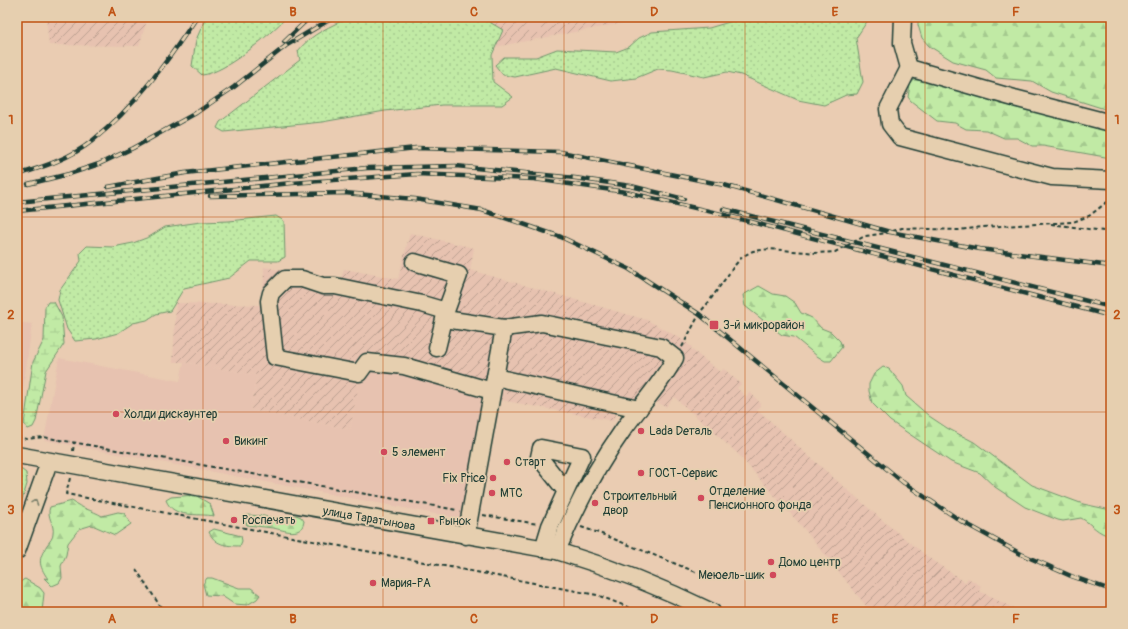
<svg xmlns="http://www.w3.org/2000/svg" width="1128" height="629" font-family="Pangolin,sans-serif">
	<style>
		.built { fill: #e7c2b0 }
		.industrial { fill: url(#industrial-furrows) }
		.grass { fill: url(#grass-dots); stroke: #70946c }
		.forest { fill: url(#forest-firs); stroke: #70946c }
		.wetland { fill: url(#wetland-marsh); stroke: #70946c }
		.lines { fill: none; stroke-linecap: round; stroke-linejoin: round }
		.minor-casing { stroke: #1f3d34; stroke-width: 19 }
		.path { stroke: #1f3d34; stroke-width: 2; stroke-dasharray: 4 3; stroke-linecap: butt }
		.minor { stroke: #e6cfaf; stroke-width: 16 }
		.rail-casing { stroke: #1f3d34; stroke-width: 4.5 }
		.rail { stroke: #e6cfaf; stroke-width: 3; stroke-dasharray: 9; stroke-linecap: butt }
		.oneway { stroke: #797f6b }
		.grid { fill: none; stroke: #c05314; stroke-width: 1; stroke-opacity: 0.55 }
		.poi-dot { fill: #d1495b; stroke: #e6cfaf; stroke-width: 1.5 }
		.labels { text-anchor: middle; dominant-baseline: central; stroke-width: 3.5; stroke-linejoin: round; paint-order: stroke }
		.poi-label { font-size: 12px; fill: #1f3d34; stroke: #e6cfaf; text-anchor: start }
		.street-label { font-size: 12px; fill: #1f3d34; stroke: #e6cfaf }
		.neatline { fill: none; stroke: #c05314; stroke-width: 1.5 }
		.grid-label { font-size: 13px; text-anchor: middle; font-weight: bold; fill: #c05314 }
	</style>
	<defs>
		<pattern id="industrial-furrows" width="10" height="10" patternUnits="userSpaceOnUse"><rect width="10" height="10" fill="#e7c2b0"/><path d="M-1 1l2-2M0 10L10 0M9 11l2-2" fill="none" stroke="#bb9f90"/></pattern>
		<pattern id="grass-dots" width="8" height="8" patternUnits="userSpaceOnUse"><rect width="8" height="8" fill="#c1eaa5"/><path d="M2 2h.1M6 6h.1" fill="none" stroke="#a5ca8f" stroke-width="1.8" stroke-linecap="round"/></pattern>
		<pattern id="forest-firs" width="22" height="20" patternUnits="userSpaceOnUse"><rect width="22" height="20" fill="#c1eaa5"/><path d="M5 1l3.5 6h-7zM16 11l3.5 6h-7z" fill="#a5ca8f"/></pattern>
		<pattern id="wetland-marsh" width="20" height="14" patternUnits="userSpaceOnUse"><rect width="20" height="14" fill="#c1eaa5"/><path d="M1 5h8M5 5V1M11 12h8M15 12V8" fill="none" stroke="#a5ca8f"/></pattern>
	</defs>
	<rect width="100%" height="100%" fill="#eaccb2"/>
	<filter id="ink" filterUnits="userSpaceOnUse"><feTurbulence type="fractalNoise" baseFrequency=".025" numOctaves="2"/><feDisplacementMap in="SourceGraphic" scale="8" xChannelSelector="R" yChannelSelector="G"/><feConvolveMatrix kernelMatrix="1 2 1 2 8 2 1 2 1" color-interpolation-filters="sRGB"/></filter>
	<g filter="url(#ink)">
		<g class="built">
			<path d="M17 322 32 324 17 434Z"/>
			<path d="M59 358 180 381 184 362 257 375 251 410 350 429 363 362 487 386 462 519 44 440Z"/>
		</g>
		<g class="industrial">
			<path d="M46 17H148L139 46 49 45Z"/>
			<path d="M432 17H656L451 55Z"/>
			<path d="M410 233 474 248 470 270 647 320 680 338 692 347 691 349 720 372 724 369 741 384 737 388 746 397 750 392 761 404 757 409 811 458 888 525 933 561 965 582 968 578 981 586 979 591 1021 612H861L867 607 805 530 736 452 674 397 666 407 653 400 617 408 613 421 485 397 363 363 350 429 251 410 257 375 184 362H173L176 303 263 305 264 267 340 282 344 269 398 279Z"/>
		</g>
		<g class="grass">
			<path d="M206 17H287C270 34 226 73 202 75L192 66 196 40Z"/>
			<path d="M350 17H481L503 30 492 55 493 82 513 97 502 105H442L385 111 322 122 224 132 217 128 220 122 300 60 298 51C311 34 331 26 350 17Z"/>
			<path d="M746 17H870L856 38 863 82 857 94 846 95 824 105 798 100 741 75 727 72 704 77 672 70 658 69 636 78 611 81 556 68 515 77 503 75 495 65 504 57H536L557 49 616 52 629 47 639 38 652 32 709 28Z"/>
			<path d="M276 216 284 221 285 257 278 261H251L229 278 184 288 170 311 156 314 147 320 133 323 118 333 96 339 75 341 67 329 58 300 60 290 81 261 80 253 87 246 113 247 133 243 149 237 165 227 201 222 229 221Z"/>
			<path d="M17 466 26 473 27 484 17 517Z"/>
		</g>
		<g class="forest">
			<path d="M918 17H1111V111L1051 92 1032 81 996 78 986 70 953 61 929 46 922 38 918 25Z"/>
			<path d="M914 80H920L952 85 1001 104 1020 107 1049 115 1099 126 1111 131V158L1043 146H1032L1017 138H1004L986 130 966 129 955 123 937 121 911 101 908 97 910 85Z"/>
			<path d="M759 286 773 294 785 296 795 303 801 313 812 318 821 328 831 332 840 341 842 347 831 361H825L817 356 794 337 782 335 745 306 743 295Z"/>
			<path d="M883 367 889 369 903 386 906 396 929 416 947 428 974 442 1032 485 1083 504 1111 510V536C1098 534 1092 524 1081 518L1063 521 1058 520 1025 507 995 487 980 473 951 462 890 421 872 403 869 391V384L874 374Z"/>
			<path d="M195 495 210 504 214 516C198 513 173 519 166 500L171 497Z"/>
			<path d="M72 501C82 509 92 510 102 516L118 512 124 513 131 524 115 535 92 525 79 529 68 543 66 555 61 566 62 578 59 583 52 586 44 578 48 579C38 564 38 560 47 545 50 541 53 538 53 534 55 524 46 517 50 507Z"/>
			<path d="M246 515 264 516 279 521 296 515 301 517 304 521C302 538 284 530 273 528 264 527 256 526 247 525L244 520Z"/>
			<path d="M214 529 241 536 242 541 240 546C226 546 215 545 209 532Z"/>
			<path d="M207 578H212L239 588H251L260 595 257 599 247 605 234 604 222 596 206 595 203 584Z"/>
			<path d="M25 579 40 588 44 593 42 612H17C17 600 13 584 25 579Z"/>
		</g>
		<path class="wetland" d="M48 302H54L62 317 64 344 46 371 36 421 33 427 28 429 24 424 33 362 44 340 45 307Z"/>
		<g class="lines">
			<defs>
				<g id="minor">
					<path d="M903 17 902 43 909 68"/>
					<path d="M1111 123 1014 98 909 68 888 109 890 124 900 137 1052 177 1111 180"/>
					<path d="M414 262 459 275 446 311 437 348"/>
					<path d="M446 311 422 304 335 286H323L302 279H285L271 293 269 301 275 357 359 373 367 362 404 366 492 391"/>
					<path d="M445 319 504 328 542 323 661 347 675 358C661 384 640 406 623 430 596 468 575 508 557 551"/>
					<path d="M495 377 639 409"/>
					<path d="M17 455 557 551C610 567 661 587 712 612"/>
					<path d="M466 536 504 328"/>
					<path d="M543 549 550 526 582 456 541 448 539 457 565 490"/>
					<path d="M17 551 49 462"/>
				</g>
			</defs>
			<use href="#minor" class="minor-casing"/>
			<g class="path">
				<path d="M1051 224 1111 232"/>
				<path d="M682 347 701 311 708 303 735 265 743 256 753 251 770 249 817 253 835 252 865 236 887 233 902 228 959 230 983 227 1073 222 1089 216 1107 202 1111 195"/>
				<path d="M17 437 27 439 43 437 457 510"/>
				<path d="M73 451 74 443"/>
				<path d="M70 478 66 494 597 595 641 612"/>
				<path d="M483 515 538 524"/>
				<path d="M581 527 599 533 696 572"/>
				<path d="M136 569 164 612"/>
			</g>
			<use href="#minor" class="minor"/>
			<defs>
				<g id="rail">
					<path d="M284 42 310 17"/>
					<path d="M17 175C43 167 71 158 92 141 135 107 167 62 197 17"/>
					<path d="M28 184 69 174 99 164 133 148 196 113 234 87 287 45 334 17"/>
					<path d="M108 187 185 173 416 148 561 152 724 185 890 232 980 249 1111 266"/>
					<path d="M210 196 344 193 415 199 482 210 561 237 629 269 699 314 904 483 961 521 1021 554 1071 576 1111 590"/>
					<path d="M17 202 367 168 456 166 575 178 631 186 684 199"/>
					<path d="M723 209 1111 307"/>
					<path d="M17 211 292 183 417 174 534 179 626 192 717 213 1111 316"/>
				</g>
			</defs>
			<use href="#rail" class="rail-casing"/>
			<use href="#rail" class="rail"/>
		</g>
		<defs><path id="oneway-chevron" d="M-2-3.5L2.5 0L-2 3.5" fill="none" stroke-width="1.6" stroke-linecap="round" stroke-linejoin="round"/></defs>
		<use class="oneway" href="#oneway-chevron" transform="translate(35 502) rotate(-70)"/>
	</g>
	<path class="grid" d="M203 17V612M383 17V612M564 17V612M745 17V612M925 17V612M17 217H1111M17 412H1111"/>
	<g class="poi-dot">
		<rect x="709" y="320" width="10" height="10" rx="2"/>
		<circle cx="116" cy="414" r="4"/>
		<circle cx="641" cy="431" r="4"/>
		<circle cx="226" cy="441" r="4"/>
		<circle cx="384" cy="452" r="4"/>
		<circle cx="507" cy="462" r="4"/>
		<circle cx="641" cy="473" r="4"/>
		<circle cx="493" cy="478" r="4"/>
		<circle cx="492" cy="493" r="4"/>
		<circle cx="701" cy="498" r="4"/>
		<circle cx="595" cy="503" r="4"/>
		<circle cx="234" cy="520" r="4"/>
		<rect x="427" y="517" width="8" height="8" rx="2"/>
		<circle cx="771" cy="562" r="4"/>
		<circle cx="773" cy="575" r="4"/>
		<circle cx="373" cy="583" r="4"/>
	</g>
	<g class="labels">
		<g class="poi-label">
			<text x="723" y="325">3-й микрорайон</text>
			<text x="124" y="414">Холди дискаунтер</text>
			<text x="649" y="431">Lada Dеталь</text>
			<text x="234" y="441">Викинг</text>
			<text x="392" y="452">5 элемент</text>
			<text x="515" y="462">Старт</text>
			<text x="649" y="473">ГОСТ-Сервис</text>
			<text x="485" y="478" text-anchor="end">Fix Price</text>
			<text x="709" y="491">Отделение<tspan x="709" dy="14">Пенсионного фонда</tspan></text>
			<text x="500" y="493">МТС</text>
			<text x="603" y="496">Строительный<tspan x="603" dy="14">двор</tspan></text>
			<text x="242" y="520">Роспечать</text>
			<text x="439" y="521">Рынок</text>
			<text x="779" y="562">Домо центр</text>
			<text x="765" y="575" text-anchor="end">Меюель-шик</text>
			<text x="381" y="583">Мария-РА</text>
		</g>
		<g class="street-label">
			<text transform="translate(369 519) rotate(10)">улица Таратынова</text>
		</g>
	</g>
	<rect width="1128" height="629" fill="none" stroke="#e6cfaf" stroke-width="44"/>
	<rect x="22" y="22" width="1084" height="585" class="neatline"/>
	<g class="grid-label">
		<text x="112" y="16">A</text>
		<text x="293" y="16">B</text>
		<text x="474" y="16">C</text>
		<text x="654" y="16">D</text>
		<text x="835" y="16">E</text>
		<text x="1016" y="16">F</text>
		<text x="11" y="124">1</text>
		<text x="1117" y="124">1</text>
		<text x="11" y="319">2</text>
		<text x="1117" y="319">2</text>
		<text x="11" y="514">3</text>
		<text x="1117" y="514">3</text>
		<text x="112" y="623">A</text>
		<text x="293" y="623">B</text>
		<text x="474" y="623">C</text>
		<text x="654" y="623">D</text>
		<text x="835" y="623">E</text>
		<text x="1016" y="623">F</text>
	</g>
</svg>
